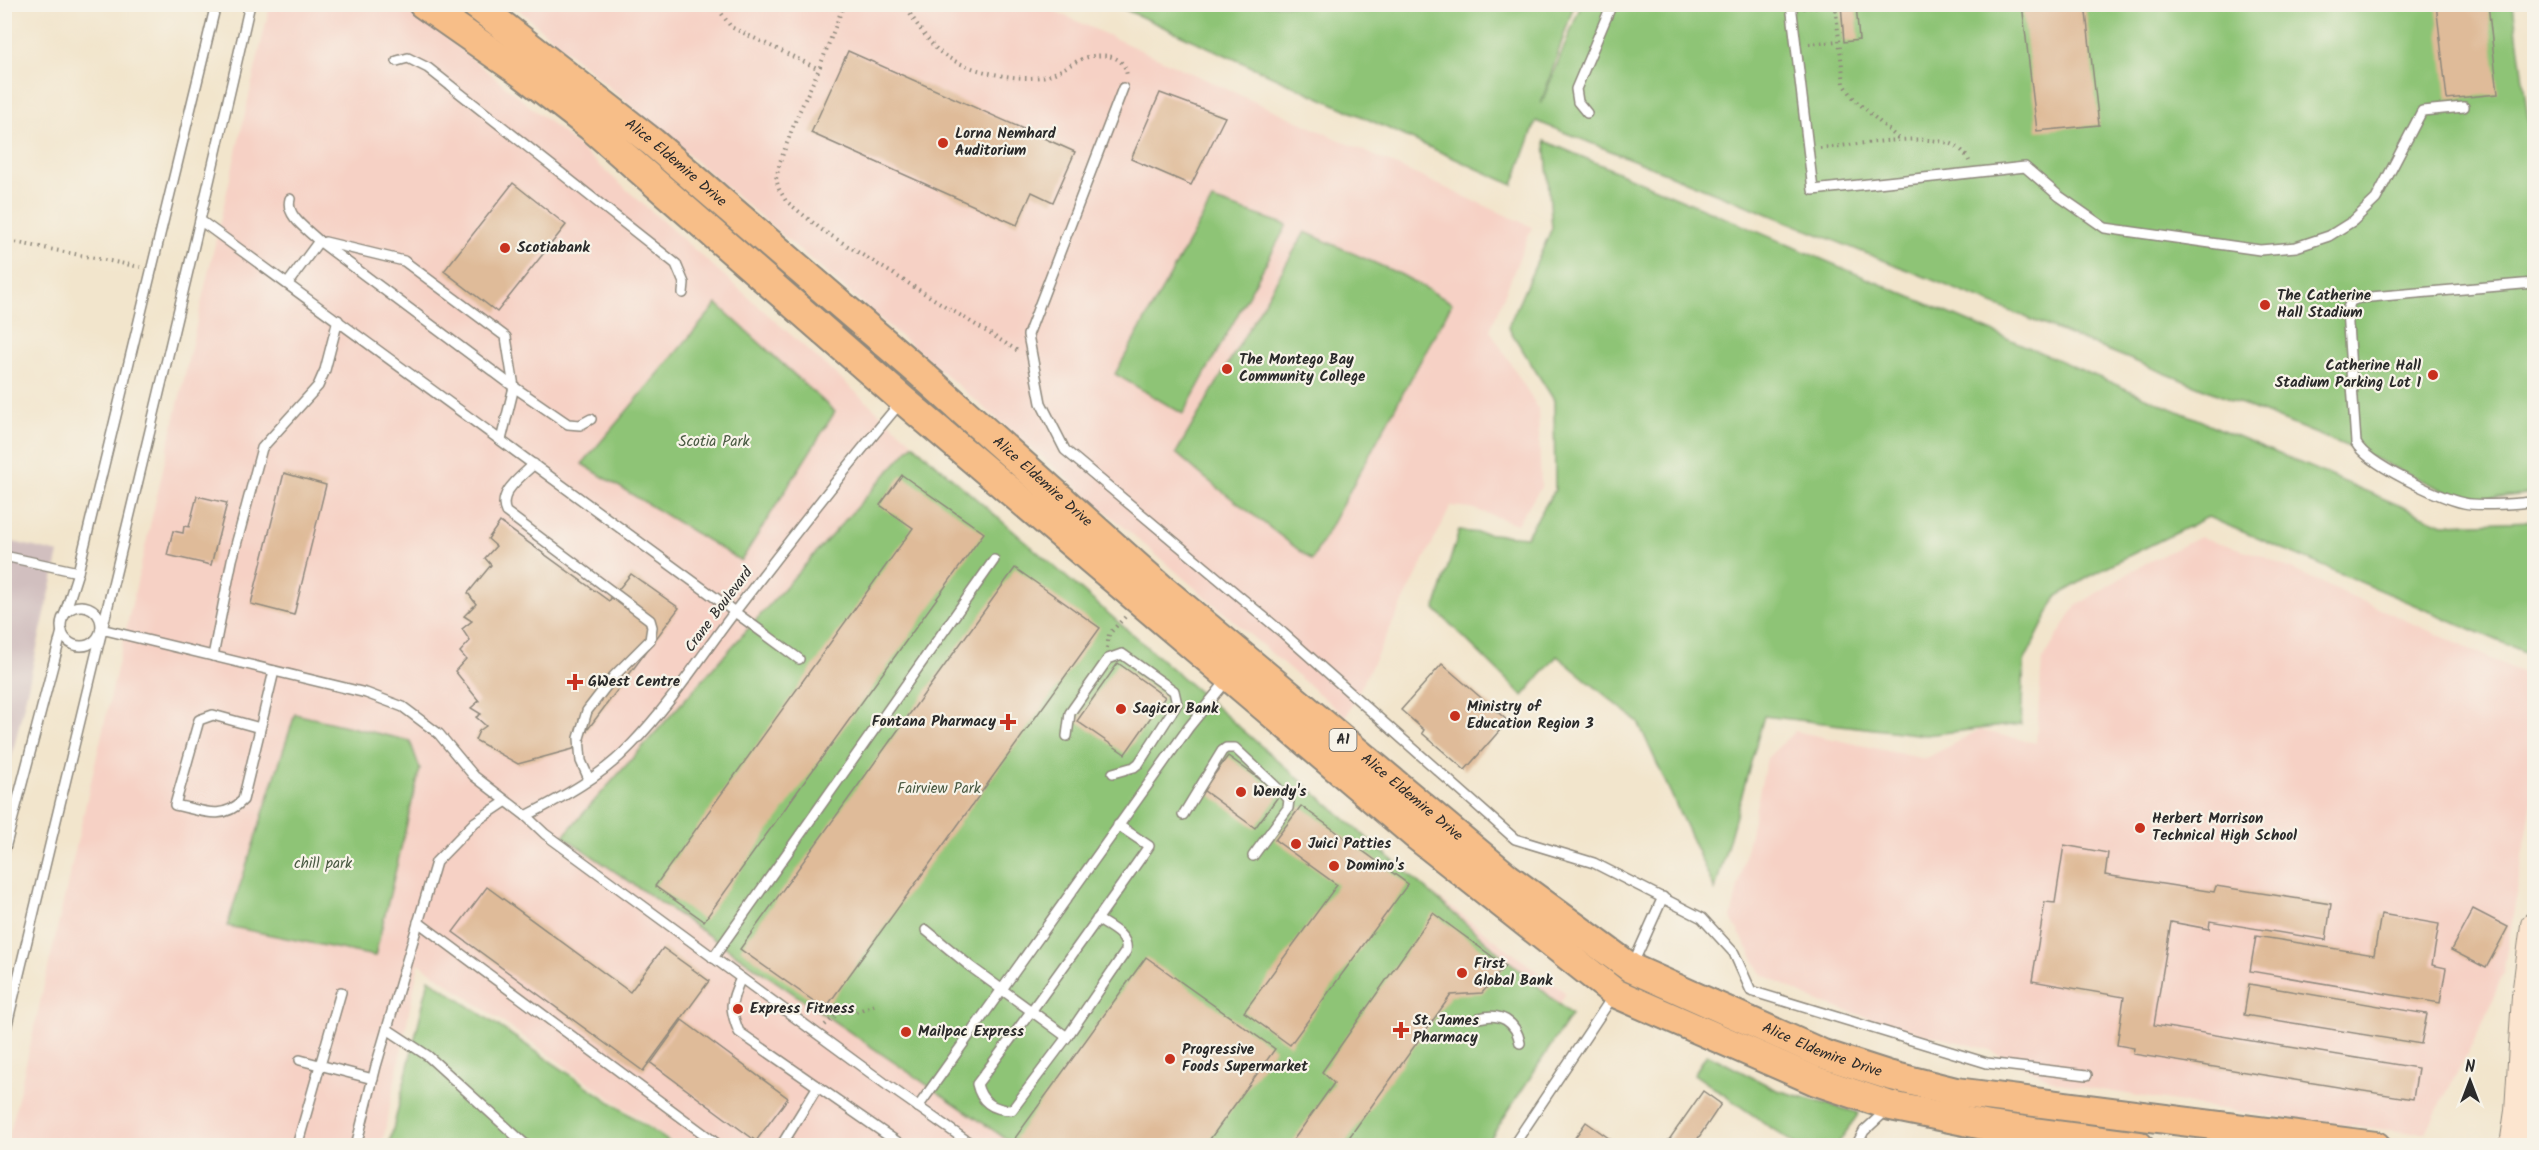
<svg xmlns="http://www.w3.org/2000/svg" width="2539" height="1150" font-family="Kalam,sans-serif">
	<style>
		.built { fill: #f6d1c5 }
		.industrial { fill: #d1bfbf }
		.green { fill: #8ec476; stroke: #5c7850; stroke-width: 1.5 }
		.building { fill: #dfbb99 }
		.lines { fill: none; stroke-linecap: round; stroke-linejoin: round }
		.lane-casing { stroke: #8e887c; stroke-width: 12 }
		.secondary-casing { stroke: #8e887c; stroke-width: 28 }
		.primary-casing { stroke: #8e887c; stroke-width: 32 }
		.path { stroke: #8e887c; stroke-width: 4; stroke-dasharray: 1.5 4.5; stroke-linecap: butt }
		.lane { stroke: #fff; stroke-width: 9 }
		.secondary { stroke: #fce5cf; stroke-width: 26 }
		.primary { stroke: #f7be88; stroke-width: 28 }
		.poi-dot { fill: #c8321e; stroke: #f7f3e8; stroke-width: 2 }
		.labels { text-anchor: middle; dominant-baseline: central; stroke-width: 4.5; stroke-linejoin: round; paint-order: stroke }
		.shield { fill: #f7f3e8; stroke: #686764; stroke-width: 1.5 }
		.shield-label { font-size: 14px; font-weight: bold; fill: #2b2b2b }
		.poi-label { font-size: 15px; font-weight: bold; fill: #2b2b2b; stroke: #f7f3e8; text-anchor: start }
		.street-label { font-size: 15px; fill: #2b2b2b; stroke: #f7f3e8 }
		.park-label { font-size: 15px; fill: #495942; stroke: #f7f3e8 }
	</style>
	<rect width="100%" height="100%" fill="#f7f3e8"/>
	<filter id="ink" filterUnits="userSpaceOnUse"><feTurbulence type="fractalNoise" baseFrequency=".0167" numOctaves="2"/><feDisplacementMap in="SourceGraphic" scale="12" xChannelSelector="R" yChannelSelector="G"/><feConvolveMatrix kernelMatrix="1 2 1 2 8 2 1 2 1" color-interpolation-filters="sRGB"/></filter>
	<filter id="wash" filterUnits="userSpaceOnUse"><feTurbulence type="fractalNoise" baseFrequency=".008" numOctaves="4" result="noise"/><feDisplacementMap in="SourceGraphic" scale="24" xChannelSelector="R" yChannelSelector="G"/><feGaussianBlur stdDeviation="1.35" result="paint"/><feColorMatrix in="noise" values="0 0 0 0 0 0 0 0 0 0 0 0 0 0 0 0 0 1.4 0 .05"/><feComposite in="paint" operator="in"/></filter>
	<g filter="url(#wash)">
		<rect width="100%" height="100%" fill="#f2e5cc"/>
		<g class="built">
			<path d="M270 5H391L415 12 565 135 1369 846 1566 993 1479 1145H677L419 963 382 1145 7 1146Z"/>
			<path d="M513 5H1041L1532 227 1490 330 1538 408 1541 487 1517 524 1471 508 1451 506 1346 717Z"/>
			<path d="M2200 537 2260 555 2534 678V792L2503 974 2482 1025 2426 1132H2407L2252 1114 2058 1083 1987 1049 1904 1029 1816 1001 1762 974 1731 918 1767 758 1795 731 1925 759 1979 730 2036 743 2042 661 2076 606 2142 565Z"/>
		</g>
		<path class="industrial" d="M5 540 59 553 5 786Z"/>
		<g class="green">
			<path d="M1115 5H1574L1541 104 1581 5H2513L2534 164V493L2467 501 2349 447 1536 121 1513 185Z"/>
			<path d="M1545 141 2443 524 2534 521V656L2208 517 2104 568 2057 596 2024 662 2021 724 1925 735 1764 716 1715 890 1638 722 1557 656 1523 696 1435 609 1459 531 1526 537 1555 490 1554 400 1508 327 1552 228Z"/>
			<path d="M1212 200 1287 225 1183 414 1115 374Z"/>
			<path d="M1305 232 1402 275 1452 303 1312 560 1205 478 1176 453Z"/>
			<path d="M717 304 835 412 741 561 582 464Z"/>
			<path d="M913 444 1571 1015 1486 1145H1015L563 836Z"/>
			<path d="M295 714 410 741 420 769 375 956 227 926Z"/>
			<path d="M429 979 674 1145 389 1146Z"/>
			<path d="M1707 1054 1777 1090 1859 1113 1837 1145H1796L1694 1074Z"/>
		</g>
		<g id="blocks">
			<g class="building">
				<path d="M1841 4H1856L1859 40 1844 42Z"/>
				<path d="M2022 4H2085L2099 125 2037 131Z"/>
				<path d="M2436 4H2488L2498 94 2447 99Z"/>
				<path d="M848 51 1075 152 1053 202 1032 192 1017 225 811 133Z"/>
				<path d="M1160 93 1225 117 1191 185 1131 159Z"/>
				<path d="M513 183 566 225 497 312 444 271Z"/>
				<path d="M284 473 326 485 294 615 251 604Z"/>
				<path d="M902 475 984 533 704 921 655 886 913 528 880 505Z"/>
				<path d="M197 496 227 503 211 565 167 555 173 531 183 533 184 526 189 527Z"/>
				<path d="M500 522 609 601 631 574 679 608 573 749 518 764 475 740 479 731 486 726 476 717 481 714 471 708 479 701 455 671 466 659 460 652 470 641 462 629 472 621 464 616 476 604 468 593 491 565 485 558 496 546 488 539Z"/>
				<path d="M1015 568 1100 628 825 1009 740 949Z"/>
				<path d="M1118 663 1165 697 1125 754 1077 721Z"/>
				<path d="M1442 664 1508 721 1465 770 1422 733 1424 730 1401 710Z"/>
				<path d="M1228 756 1280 794 1255 828 1203 790Z"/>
				<path d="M1301 806 1408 884 1290 1045 1244 1012 1337 885 1275 840Z"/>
				<path d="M2064 845 2108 853 2105 875 2214 892 2216 886 2331 904 2326 940 2210 921 2209 929 2171 922 2154 1025 2418 1068 2413 1099 2133 1054 2134 1048 2117 1045 2124 997 2032 981 2045 902 2055 903Z"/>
				<path d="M487 887 630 992 663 948 709 981 643 1071 453 932Z"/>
				<path d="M2473 909 2508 927 2486 968 2451 950Z"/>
				<path d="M1433 913 1505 966 1482 993 1451 995 1343 1146H1289L1334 1083 1322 1072Z"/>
				<path d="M2381 914 2439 924 2432 965 2446 968 2440 1003 2250 971 2256 936 2374 955Z"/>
				<path d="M1146 957 1275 1049 1205 1146H1025L1015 1138Z"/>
				<path d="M2249 984 2427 1014 2421 1044 2244 1015Z"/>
				<path d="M682 1020 788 1098 756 1141 651 1063Z"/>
				<path d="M1703 1091 1721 1104 1693 1146H1669L1666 1144Z"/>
				<path d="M1586 1122 1620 1146H1569Z"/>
			</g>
		</g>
	</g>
	<g filter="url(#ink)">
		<use href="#blocks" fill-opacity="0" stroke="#8e887c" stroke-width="1.5"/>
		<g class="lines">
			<defs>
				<g id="lane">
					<path d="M1791 4 1813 190 2025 167 2059 196 2105 228 2260 250 2296 247 2329 236 2353 221 2376 199 2422 111 2464 107"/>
					<path d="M397 61 408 58 428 68 676 264 684 283 683 293"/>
					<path d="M1123 88 1028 335 1041 403 1065 450 1283 633 1515 839 1594 863 1702 918 1734 953 1751 991 1987 1063 2087 1075"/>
					<path d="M1587 113 1578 102 1576 89 1612 4"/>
					<path d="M290 199C285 216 308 230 319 241L514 387 562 420 568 424 580 425 591 419"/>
					<path d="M201 221 799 659"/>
					<path d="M325 242 404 261 506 337 514 387 501 440"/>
					<path d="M288 283 319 241"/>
					<path d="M2534 283 2359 298 2351 301 2347 310 2356 443C2367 464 2440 498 2464 503 2481 507 2516 503 2534 502"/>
					<path d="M534 464C521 477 497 493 506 512L650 620 652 627 650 640 614 676 587 711 579 738 581 761 589 779"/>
					<path d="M4 556 78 572"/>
					<circle cx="81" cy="626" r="20"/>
					<path d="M64 616 78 572 216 4"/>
					<path d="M101 629 366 693 403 707 439 734 474 776 526 816 545 834 887 1085 974 1146"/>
					<path d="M213 656 232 560 262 448 318 386 325 370 338 320"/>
					<path d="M260 728 213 715 199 720 175 805C201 810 222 822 243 800L274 671"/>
					<path d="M1067 736 1070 713 1108 659 1122 654 1174 691 1177 704 1139 763 1134 767 1113 773"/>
					<path d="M1183 815 1222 751 1226 748H1235L1289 799 1288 808 1253 856"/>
					<path d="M526 816C563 797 602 776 631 745 672 703 702 654 737 609 791 539 844 469 901 402"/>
					<path d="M4 852 62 631"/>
					<path d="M1097 919C1109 927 1129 935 1126 951L1067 1037 1012 1110C993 1110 981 1102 977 1084 1036 1006 1093 926 1149 846L1118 825"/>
					<path d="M418 922 720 1146"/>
					<path d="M926 930 971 967 1067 1037"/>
					<path d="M713 958 994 560"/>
					<path d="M1632 966 1663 897"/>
					<path d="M741 978C730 1002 729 1008 739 1032L903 1146"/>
					<path d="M1479 1018C1500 1012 1516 1021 1520 1043"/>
					<path d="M387 1029 428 1056 527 1146"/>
					<path d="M4 1037C86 692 172 349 250 4"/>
					<path d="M300 1060 373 1079"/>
					<path d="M918 1107 1189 727 1228 679"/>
					<path d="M297 1146 341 992"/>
					<path d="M356 1146 376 1066 436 862 475 822 505 802"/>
					<path d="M781 1146 818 1086"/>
					<path d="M1513 1146 1613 996"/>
					<path d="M1856 1146 1864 1131 1888 1109"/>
				</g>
				<path id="secondary" d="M2513 1146 2518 1111 2525 996 2534 925"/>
				<g id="primary">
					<path d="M423 4 523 74 590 126 903 400 1418 837 1615 993 1816 1081 1891 1106 1989 1126 2139 1146"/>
					<path id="s1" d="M475 4 652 142 918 371 1162 589 1508 878 1631 968 1823 1054 1888 1075 1956 1092 2376 1146"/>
				</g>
			</defs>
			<use href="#lane" class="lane-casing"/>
			<use href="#secondary" class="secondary-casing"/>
			<use href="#primary" class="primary-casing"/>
			<g class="path">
				<path d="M715 4 731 27 819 69"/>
				<path d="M844 4 819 69 796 119 780 162 776 179 779 189 786 201 822 230 1018 351"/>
				<path d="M904 4C913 19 928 42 940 52 962 70 1019 83 1046 76 1063 72 1076 58 1093 56 1109 54 1125 57 1127 76"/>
				<path d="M1835 4 1844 84 1855 100 1901 141"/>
				<path d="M1803 8 1835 6"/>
				<path d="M1809 44 1838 41"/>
				<path d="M1820 148C1857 145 1909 135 1944 142 1954 143 1965 151 1969 161"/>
				<path d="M4 240 140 267"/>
				<path d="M1107 648 1109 634 1125 617"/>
				<path d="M825 1025 840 1012H856L874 1005"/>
			</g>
			<use href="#lane" class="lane"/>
			<use href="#secondary" class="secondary"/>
			<use href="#primary" class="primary"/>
		</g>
	</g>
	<g class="poi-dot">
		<circle cx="943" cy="143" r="6"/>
		<circle cx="505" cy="248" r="6"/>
		<circle cx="2265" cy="305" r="6"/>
		<circle cx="1227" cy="369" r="6"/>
		<circle cx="2433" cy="375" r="6"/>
		<path d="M572 673h6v6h6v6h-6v6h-6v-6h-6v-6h6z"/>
		<circle cx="1121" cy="709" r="6"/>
		<circle cx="1455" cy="716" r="6"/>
		<path d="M1005 713h6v6h6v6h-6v6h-6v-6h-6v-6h6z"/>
		<circle cx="1241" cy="792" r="6"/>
		<circle cx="2140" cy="828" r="6"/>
		<circle cx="1296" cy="844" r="6"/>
		<circle cx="1334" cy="866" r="6"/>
		<circle cx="1462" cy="973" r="6"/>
		<circle cx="738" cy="1009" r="6"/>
		<path d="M1398 1021h6v6h6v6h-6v6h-6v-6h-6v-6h6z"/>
		<circle cx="906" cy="1032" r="6"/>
		<circle cx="1170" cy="1059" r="6"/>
	</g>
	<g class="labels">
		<rect class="shield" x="1329.5" y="729" width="27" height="22" rx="4.5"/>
		<g class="shield-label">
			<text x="1343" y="740">A1</text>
		</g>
		<g class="poi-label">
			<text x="955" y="134">Lorna Nemhard<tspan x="955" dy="17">Auditorium</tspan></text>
			<text x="517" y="248">Scotiabank</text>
			<text x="2277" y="296">The Catherine<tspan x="2277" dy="17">Hall Stadium</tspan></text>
			<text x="1239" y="360">The Montego Bay<tspan x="1239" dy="17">Community College</tspan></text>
			<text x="2421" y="366" text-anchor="end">Catherine Hall<tspan x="2421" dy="17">Stadium Parking Lot 1</tspan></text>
			<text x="588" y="682">GWest Centre</text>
			<text x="1467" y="707">Ministry of<tspan x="1467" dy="17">Education Region 3</tspan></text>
			<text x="1133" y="709">Sagicor Bank</text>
			<text x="996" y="722" text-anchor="end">Fontana Pharmacy</text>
			<text x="1253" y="792">Wendy's</text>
			<text x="2152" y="819">Herbert Morrison<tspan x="2152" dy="17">Technical High School</tspan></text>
			<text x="1308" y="844">Juici Patties</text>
			<text x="1346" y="866">Domino's</text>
			<text x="1474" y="964">First<tspan x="1474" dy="17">Global Bank</tspan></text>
			<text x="750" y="1009">Express Fitness</text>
			<text x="1413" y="1021">St. James<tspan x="1413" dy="17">Pharmacy</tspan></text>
			<text x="918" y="1032">Mailpac Express</text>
			<text x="1182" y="1050">Progressive<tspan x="1182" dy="17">Foods Supermarket</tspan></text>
		</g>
		<g class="street-label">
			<text stroke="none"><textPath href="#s1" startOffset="256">Alice Eldemire Drive</textPath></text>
			<text stroke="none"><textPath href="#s1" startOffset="742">Alice Eldemire Drive</textPath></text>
			<text transform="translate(719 610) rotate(-53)">Crane Boulevard</text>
			<text stroke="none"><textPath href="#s1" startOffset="1228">Alice Eldemire Drive</textPath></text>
			<text stroke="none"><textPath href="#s1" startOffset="1714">Alice Eldemire Drive</textPath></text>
		</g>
		<g class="park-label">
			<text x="714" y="442">Scotia Park</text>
			<text x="939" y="789">Fairview Park</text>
			<text x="323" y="864">chill park</text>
		</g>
	</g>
	<rect width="2539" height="1150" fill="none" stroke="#f7f3e8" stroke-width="24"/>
	<g transform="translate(2470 1081)" stroke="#f7f3e8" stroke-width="4.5" paint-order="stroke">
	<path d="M0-4.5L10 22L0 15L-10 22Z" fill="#2b2b2b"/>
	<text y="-9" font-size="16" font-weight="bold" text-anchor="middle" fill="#2b2b2b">N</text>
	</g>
</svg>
